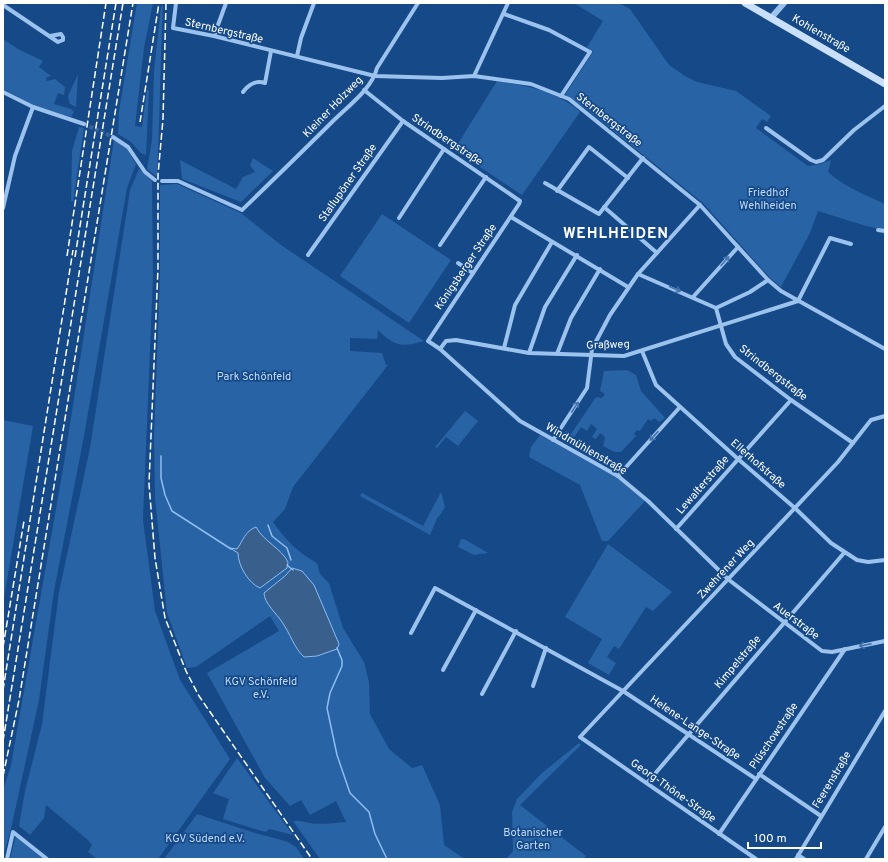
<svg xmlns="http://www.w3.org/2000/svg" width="888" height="862" font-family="Overpass,sans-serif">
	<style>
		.green { fill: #2863a5 }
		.water { fill: #395f8d; stroke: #8ebdf1 }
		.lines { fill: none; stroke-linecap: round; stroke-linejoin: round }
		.stream { stroke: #8ebdf1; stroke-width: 1.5 }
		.minor-tunnel { stroke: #396499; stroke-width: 4; stroke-dasharray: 4 2; stroke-linecap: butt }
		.minor { stroke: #9cc2ee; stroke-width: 4 }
		.tertiary { stroke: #9cc2ee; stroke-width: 6 }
		.secondary { stroke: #c9dffa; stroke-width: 7 }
		.rail { stroke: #fff; stroke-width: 1.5; stroke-dasharray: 7 3; stroke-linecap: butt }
		.oneway { stroke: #4573ab }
		.labels { text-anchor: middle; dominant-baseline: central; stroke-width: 3.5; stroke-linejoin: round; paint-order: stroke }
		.street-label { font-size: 11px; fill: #fff; stroke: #164987 }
		.park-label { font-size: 11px; fill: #c1dcfa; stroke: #164987 }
		.district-label { font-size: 15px; font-weight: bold; letter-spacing: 1px; fill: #fff; stroke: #164987 }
	</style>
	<rect width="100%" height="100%" fill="#164987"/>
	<g class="green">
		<path d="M137 3H153L144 48 135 126 142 127 147 89 149 91 146 155 141 153 131 142 118 134 119 111Z"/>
		<path d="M571 3H619L630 9 669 65 685 76 697 82 736 91 771 116 767 122 762 119 756 128 808 166 820 164 831 160 828 172C844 187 866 195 885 204V230L866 226 818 211 810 233 781 287 770 278 703 203 585 108 565 95 593 52 587 47 603 21 577 5Z"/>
		<path d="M163 5C160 62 160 119 157 177L147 169 152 140 154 70 161 7Z"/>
		<path d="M3 39 18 49 43 61 39 67 51 76 46 78 47 81 55 79 65 87 64 95 58 93 54 104 71 109 74 112 71 117 34 106 3 89Z"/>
		<path d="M78 74 76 107 70 104 68 96Z"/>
		<path d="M497 81C527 86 557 91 580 112L522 195 454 150Z"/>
		<path d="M79 127 84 128 73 202 71 201 72 151Z"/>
		<path d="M114 140 127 149 136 164 127 188 84 436 54 591 39 700 11 829 3 857V791L11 765 64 463Z"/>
		<path d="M253 158 273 171 241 202 182 179 180 160 236 189 243 177 255 172 250 165Z"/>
		<path d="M139 169 152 181 153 277 143 520 155 611 180 680 230 759 158 859H97L88 852 92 845 88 840 46 805 44 818 30 835 19 826 25 791 42 724 59 592 90 448 130 190Z"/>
		<path d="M177 184 241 213 281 245 424 341C402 347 395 347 378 330L377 339 350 338V351L382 353 386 365H388L293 487 285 509 273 522C286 540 297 552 317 563L320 574 329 583 343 628 364 662 369 682 370 714 389 749 412 768 422 765 440 805 444 845 465 859H320L293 821C300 820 303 822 309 823 321 825 334 823 346 822L336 801 310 815 301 800 290 806 265 778 207 673 279 631 270 616 196 667 187 668 167 613 155 498 154 439 160 273V185Z"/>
		<path d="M382 214 451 260 409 323 340 276Z"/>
		<path d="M627 370 636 375 641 391 665 418 659 422 654 418 651 421 648 419 640 431 637 430 634 434 636 436 621 452H615L603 446 605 437 600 433 596 439 592 437 597 429 591 424 587 431 581 427 571 442 561 437 566 431 571 434 596 397 602 398 605 394 600 391 604 371Z"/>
		<path d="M465 411 478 421 458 446 446 437 437 448 435 447Z"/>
		<path d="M3 420 33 426 3 604Z"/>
		<path d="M540 435 617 477 645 501 608 541H602L580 485 529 457 531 447Z"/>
		<path d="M441 492 445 507 439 517 438 516 430 535 360 496 362 493 423 526Z"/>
		<path d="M461 539H464L488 553 474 555 458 547Z"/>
		<path d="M608 544 672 592 653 611 646 607 619 649 614 646 607 657 616 663 609 675 588 663 602 639 565 617Z"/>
		<path d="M579 743 581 745 520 805 586 856 584 859H506L513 851 512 812 517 799 542 773Z"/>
		<path d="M237 758 293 835 269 829 266 832 262 831 223 819 229 799 213 793Z"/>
		<path d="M197 814 252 832 288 842 296 847 304 859H164Z"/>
		<path d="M16 835 44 859H10Z"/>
	</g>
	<g class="water">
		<path d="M256 527C264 542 281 548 288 562L287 568 260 588C248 583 238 565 238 553L230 548 237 549C243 541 245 531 256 527Z"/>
		<path d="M292 568 302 571 314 585 339 644 337 649 317 656 304 657C294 648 290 633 282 622 277 614 264 603 264 593L285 576Z"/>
	</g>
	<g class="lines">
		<g class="stream">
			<path d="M161 456V478L165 495 172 511 231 549"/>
			<path d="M268 525 272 536 287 548 291 560"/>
			<path d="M287 565 293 570"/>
			<path d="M337 648 342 660V666L330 693 327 708 337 755 350 793 369 812 375 834 387 859"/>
		</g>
		<path class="minor-tunnel" d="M84 124 113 137"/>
		<g class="minor">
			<path d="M176 3 173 28 214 36 375 76 442 78 474 76 531 84 569 99 700 205 768 280 781 291 885 349"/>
			<path d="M3 5 58 42 63 40V37L61 34 50 36"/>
			<path d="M504 14 549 30 590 52 561 96"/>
			<path d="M214 36 226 3"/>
			<path d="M297 56 301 38 314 3"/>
			<path d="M474 76 508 3"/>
			<path d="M364 90 403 121 520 201 519 204 428 341 440 349 520 421 618 476 648 501 729 580 822 651 832 652 885 641"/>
			<path d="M3 92 33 107 84 124"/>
			<path d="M243 92C248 85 256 80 265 83L271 51"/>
			<path d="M766 128 811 160 816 162 823 160 854 130 885 106"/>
			<path d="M113 137 128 147 145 172 155 180"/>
			<path d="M162 181H178L242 210C273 180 303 151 332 122 347 107 372 89 377 68L418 3"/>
			<path d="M545 183 599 214 643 158"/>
			<path d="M557 191 589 147 628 178"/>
			<path d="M604 207 657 253"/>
			<path d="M3 208 15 156 33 107"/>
			<path d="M511 217 628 287"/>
			<path d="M399 218 444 149"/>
			<path d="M878 230 885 231"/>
			<path d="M440 245 486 177"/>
			<path d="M308 255 403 121"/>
			<path d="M458 263 473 273"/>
			<path d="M638 274 716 308 726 344 735 357 791 400 853 443"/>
			<path d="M693 297 738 247"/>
			<path d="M798 301 830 238 851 244"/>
			<path d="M716 308 750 292 768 280"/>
			<path d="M504 348 515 305 552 242"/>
			<path d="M440 349 446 341 456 340 529 353 624 356 798 301"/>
			<path d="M642 351 656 385 738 459 796 509 831 543 857 560 868 562 885 560"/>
			<path d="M529 353 545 307 577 255"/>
			<path d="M557 354 571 318 600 269"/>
			<path d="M553 440 587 388 592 349 610 315 638 274 700 205"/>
			<path d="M618 476 680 407"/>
			<path d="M676 529 791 400"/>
			<path d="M411 633 435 588 623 691 756 779"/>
			<path d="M443 670 476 610"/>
			<path d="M533 686 546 648"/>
			<path d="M482 694 516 631"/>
			<path d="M759 774 821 816"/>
			<path d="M647 783 844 553"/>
			<path d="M719 834 845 649"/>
			<path d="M798 855 804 859"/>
			<path d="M7 859 13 832 47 859"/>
			<path d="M756 859 580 737 838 462 871 420 885 416"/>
			<path d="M796 859 885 711"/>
			<path d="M866 859 885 827"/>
		</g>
		<path class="tertiary" d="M771 18 784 3"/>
		<path class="secondary" d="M745 3 885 84"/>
		<g class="rail">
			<path d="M166 3 163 119 158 175V268L149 484 155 558 165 618 186 671 199 696 312 859"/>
			<path d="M140 122 159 3"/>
			<path d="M67 256 106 3"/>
			<path d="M75 257 116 3"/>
			<path d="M3 647 24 521"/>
			<path d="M3 690 73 250"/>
			<path d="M3 741 123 3"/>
			<path d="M3 776 19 700 133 3"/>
		</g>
	</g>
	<defs><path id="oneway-shaft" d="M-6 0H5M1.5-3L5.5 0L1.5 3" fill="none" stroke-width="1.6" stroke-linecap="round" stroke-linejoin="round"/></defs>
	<g class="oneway">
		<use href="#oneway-shaft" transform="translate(725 261) rotate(-48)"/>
		<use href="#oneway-shaft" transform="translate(675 289) rotate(24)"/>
		<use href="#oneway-shaft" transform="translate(575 407) rotate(-56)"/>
		<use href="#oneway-shaft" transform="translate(654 436) rotate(133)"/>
		<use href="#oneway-shaft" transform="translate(865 645) rotate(169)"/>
	</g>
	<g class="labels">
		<g class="street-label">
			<text transform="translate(224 31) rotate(13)">Sternbergstraße</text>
			<text transform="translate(821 34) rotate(30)">Kohlenstraße</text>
			<text transform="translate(333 107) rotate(-46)">Kleiner Holzweg</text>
			<text transform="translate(609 120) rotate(38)">Sternbergstraße</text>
			<text transform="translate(447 140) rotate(34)">Strindbergstraße</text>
			<text transform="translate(348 183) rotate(-55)">Stallupöner Straße</text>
			<text transform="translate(466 267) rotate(-56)">Königsberger Straße</text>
			<text transform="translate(608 345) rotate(-2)">Graßweg</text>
			<text transform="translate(773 373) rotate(38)">Strindbergstraße</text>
			<text transform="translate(586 449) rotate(30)">Windmühlenstraße</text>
			<text transform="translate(758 464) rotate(41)">Ellerhofstraße</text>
			<text transform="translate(703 485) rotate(-49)">Lewalterstraße</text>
			<text transform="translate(726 569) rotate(-47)">Zwehrener Weg</text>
			<text transform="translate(796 621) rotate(37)">Auerstraße</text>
			<text transform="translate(738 662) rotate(-50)">Kimpelstraße</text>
			<text transform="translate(695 728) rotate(34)">Helene-Lange-Straße</text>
			<text transform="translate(774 736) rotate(-56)">Plüschowstraße</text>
			<text transform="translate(832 780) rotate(-59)">Feerenstraße</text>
			<text transform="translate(673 791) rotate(35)">Georg-Thöne-Straße</text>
		</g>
		<g class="park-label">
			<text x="768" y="193">Friedhof<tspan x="768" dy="13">Wehlheiden</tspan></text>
			<text x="254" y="377">Park Schönfeld</text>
			<text x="261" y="682">KGV Schönfeld<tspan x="261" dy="13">e.V.</tspan></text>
			<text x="533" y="833">Botanischer<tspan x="533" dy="13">Garten</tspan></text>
			<text x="205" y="839">KGV Südend e.V.</text>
		</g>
		<g class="district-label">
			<text x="616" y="234">WEHLHEIDEN</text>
		</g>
	</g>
	<rect width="888" height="862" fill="none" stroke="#ffffff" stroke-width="8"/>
	<path d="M748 842v6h73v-6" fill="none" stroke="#ffffff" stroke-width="2"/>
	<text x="754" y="842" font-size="12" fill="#ffffff" stroke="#164987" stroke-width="3" paint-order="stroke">100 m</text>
</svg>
